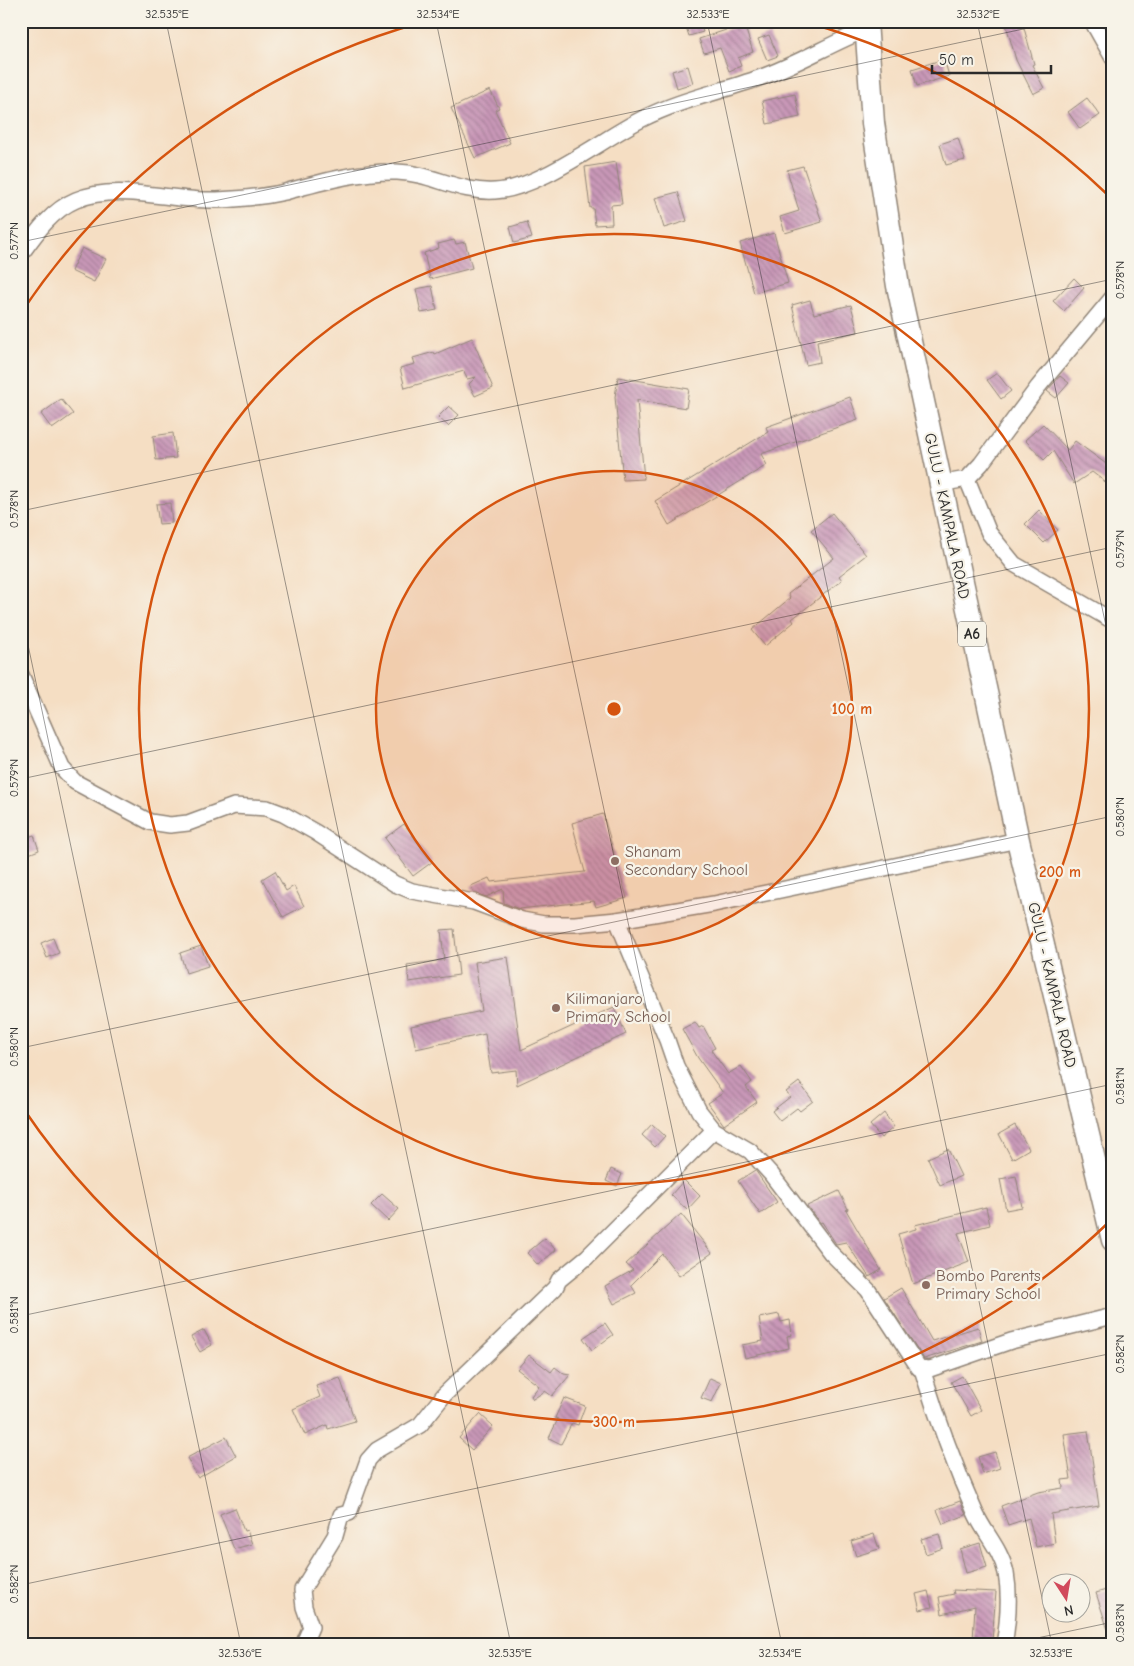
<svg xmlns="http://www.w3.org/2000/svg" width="1134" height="1666" font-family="'Comic Neue',sans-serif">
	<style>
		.building { fill: url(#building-back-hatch) }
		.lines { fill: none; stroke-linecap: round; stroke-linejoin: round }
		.street-casing { stroke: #908477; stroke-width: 18 }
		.primary-casing { stroke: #908477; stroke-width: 25 }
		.street { stroke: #fff; stroke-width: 15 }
		.primary { stroke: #fff; stroke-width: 22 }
		.ticks { fill: none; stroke: #2b2b2b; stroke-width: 1; stroke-opacity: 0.45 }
		.ring { fill: none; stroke: #d5540f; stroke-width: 2.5 }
		.education-dot { fill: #8d6e63; stroke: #f7f3e8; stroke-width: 2 }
		.labels { text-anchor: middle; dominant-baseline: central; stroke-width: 4.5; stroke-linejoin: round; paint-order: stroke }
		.shield { fill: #f7f3e8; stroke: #686764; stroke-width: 1 }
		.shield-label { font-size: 15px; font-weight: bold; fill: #2b2b2b }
		.street-label { font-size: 16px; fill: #2b2b2b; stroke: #f7f3e8 }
		.education-label { font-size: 16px; fill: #785e54; stroke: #f7f3e8; text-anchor: start }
		.centre { fill: #d5540f; stroke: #f7f3e8; stroke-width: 2.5 }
		.ring-label { font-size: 15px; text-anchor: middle; font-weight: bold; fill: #d5540f; stroke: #f7f3e8; stroke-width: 4.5; stroke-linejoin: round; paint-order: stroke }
		.neatline { fill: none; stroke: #2b2b2b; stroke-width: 2 }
		.ticks-label { font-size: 12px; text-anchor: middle; fill: #2b2b2b }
	</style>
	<defs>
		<pattern id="building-back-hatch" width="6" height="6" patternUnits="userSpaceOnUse" patternTransform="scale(1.25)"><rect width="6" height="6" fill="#c998b8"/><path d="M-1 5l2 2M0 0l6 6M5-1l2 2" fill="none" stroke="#a37c96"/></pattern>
	</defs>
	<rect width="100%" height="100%" fill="#f7f3e8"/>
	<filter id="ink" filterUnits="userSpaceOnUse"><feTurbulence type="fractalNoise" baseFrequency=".02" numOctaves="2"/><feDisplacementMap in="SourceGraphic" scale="10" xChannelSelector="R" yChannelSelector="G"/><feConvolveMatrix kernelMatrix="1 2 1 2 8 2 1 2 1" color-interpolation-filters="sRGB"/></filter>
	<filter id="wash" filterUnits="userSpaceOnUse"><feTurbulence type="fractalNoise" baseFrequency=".0096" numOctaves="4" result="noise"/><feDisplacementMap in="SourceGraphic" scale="20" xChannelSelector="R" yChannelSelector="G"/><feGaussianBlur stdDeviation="1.12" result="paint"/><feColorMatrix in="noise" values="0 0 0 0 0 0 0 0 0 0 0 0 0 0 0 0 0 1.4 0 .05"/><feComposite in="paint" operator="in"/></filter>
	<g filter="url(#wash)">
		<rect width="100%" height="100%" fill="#f5dec3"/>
		<g id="blocks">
			<g class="building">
				<path d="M684 21H699L703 32 689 36Z"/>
				<path d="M1005 21H1022L1034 64 1032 65 1044 88 1033 94 1016 60Z"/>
				<path d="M744 24 753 52 738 58 741 66 729 71 720 48 704 53 699 39Z"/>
				<path d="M769 35 778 56 767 60 758 39Z"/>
				<path d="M944 59 949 76 917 86 912 69Z"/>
				<path d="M688 66 693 83 677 88 672 71Z"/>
				<path d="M490 90 499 108 495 110 510 143 475 158 451 108Z"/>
				<path d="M795 94 800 117 767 124 762 101Z"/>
				<path d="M1087 98 1100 115 1080 129 1068 112Z"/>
				<path d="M958 138 965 160 946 165 940 144Z"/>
				<path d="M616 162 622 204 611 205 612 224 595 225 593 208H590L585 167Z"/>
				<path d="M803 166 822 222 785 233 780 217 799 211 787 170Z"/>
				<path d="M678 192 687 221 664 228 655 198Z"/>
				<path d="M527 222 532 238 514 243 510 227Z"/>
				<path d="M774 233 788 283 754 293 740 243Z"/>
				<path d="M454 240 456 244 465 242 472 268 430 279 424 253 439 248 438 244Z"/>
				<path d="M82 248 106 259 94 282 71 271Z"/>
				<path d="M1074 278 1084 288 1064 311 1053 301Z"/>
				<path d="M432 286 437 310 421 313 416 289Z"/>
				<path d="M810 300 814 314 851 305 858 332 817 341 820 362 806 365 792 305Z"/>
				<path d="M472 338 493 388 475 396 469 384 476 377 467 379 464 371 405 388 400 368 415 364 413 358 434 352 435 354Z"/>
				<path d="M997 373 1011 391 1001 399 987 380Z"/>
				<path d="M1060 376 1069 383 1056 398 1047 391Z"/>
				<path d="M618 377 689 389 686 408 637 400 644 479 623 480 615 397Z"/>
				<path d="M850 397 858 420 761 454 767 465 669 525 655 501 768 432 766 427Z"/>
				<path d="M61 399 73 414 52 429 41 414Z"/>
				<path d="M449 406 459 415 448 426 438 417Z"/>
				<path d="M1043 424 1068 450 1075 441 1113 469V488L1092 472 1074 484 1053 451 1044 460 1025 440Z"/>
				<path d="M173 433 176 458 156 460 153 436Z"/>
				<path d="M170 503 172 523 159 524 156 504Z"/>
				<path d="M1039 510 1058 530 1044 543 1025 524Z"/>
				<path d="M832 513 866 555 839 576 842 580 792 619 794 622 765 646 752 630 790 598 788 594 834 558 811 530Z"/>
				<path d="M603 814 627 898 596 907 594 901 519 909 504 903 503 889 486 897 474 893 471 886 489 878 491 882 585 872 572 823Z"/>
				<path d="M404 824 432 862 413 876 385 838Z"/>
				<path d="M34 835 39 850 21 857V839Z"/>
				<path d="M275 871 286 891 294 886 304 906 283 917 262 879Z"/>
				<path d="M454 929 459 975 409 982 407 965 444 960 441 930Z"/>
				<path d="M53 938 59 953 47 958 41 943Z"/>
				<path d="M201 946 208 966 186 973 180 953Z"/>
				<path d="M508 957 521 1050 614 1007 626 1034 517 1085 516 1070 491 1073 485 1034 416 1049 411 1026 482 1011 475 962Z"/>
				<path d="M695 1022 699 1028 703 1026 715 1048 711 1050 728 1074 741 1066 752 1082 746 1087 757 1102 724 1125 708 1103 723 1093 698 1058 682 1029Z"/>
				<path d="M799 1082 813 1101 800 1111 797 1108 780 1121 772 1111 790 1097 786 1092Z"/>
				<path d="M884 1113 894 1127 881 1138 870 1125Z"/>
				<path d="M652 1124 665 1136 655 1147 642 1135Z"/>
				<path d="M1015 1125 1029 1149 1012 1159 999 1134Z"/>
				<path d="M948 1149 961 1176 940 1185 928 1158Z"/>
				<path d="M611 1169 622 1174 617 1186 606 1181Z"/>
				<path d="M755 1170 777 1202 760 1214 738 1181Z"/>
				<path d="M1016 1176 1022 1207 1006 1210 1000 1179Z"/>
				<path d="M684 1180 700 1196 687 1210 671 1195Z"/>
				<path d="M839 1191 848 1209 846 1210 881 1270 869 1277 846 1242 836 1244 822 1222 820 1223 807 1206Z"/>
				<path d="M382 1194 399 1209 388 1221 371 1205Z"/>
				<path d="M986 1207 990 1225 958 1233 969 1262 913 1284 898 1234 916 1229 915 1225Z"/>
				<path d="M681 1214 712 1253 679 1276 662 1254 631 1285 636 1293 614 1304 605 1286 633 1270 626 1264Z"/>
				<path d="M545 1238 556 1250 538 1265 527 1253Z"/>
				<path d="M901 1288 932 1341 978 1327 982 1341 924 1359 884 1298Z"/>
				<path d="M779 1314 781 1322 790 1320 792 1335 787 1336 789 1348 745 1358 742 1345 763 1341 759 1318Z"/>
				<path d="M605 1323 613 1335 592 1350 583 1338Z"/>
				<path d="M204 1330 212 1345 200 1352 191 1337Z"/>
				<path d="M529 1355 551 1372 555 1367 564 1374 570 1375 552 1396 545 1391 533 1399 531 1396 539 1386 517 1369Z"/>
				<path d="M962 1376 981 1410 971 1416 951 1382Z"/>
				<path d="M340 1378 355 1421 328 1429 327 1425 305 1435 293 1409 320 1397 316 1386Z"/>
				<path d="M710 1378 721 1383 712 1402 701 1398Z"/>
				<path d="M564 1398 585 1406 578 1425 572 1423 561 1444 549 1438 558 1419 555 1418Z"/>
				<path d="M480 1414 493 1426 472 1450 459 1438Z"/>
				<path d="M1088 1431 1099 1506 1051 1514 1055 1543 1036 1547 1029 1518 1008 1525 1001 1506 1038 1492 1063 1488 1062 1480 1071 1479 1064 1434Z"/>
				<path d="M226 1437 236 1456 198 1478 187 1458Z"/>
				<path d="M995 1452 1000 1468 983 1474 978 1457Z"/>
				<path d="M960 1501 966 1515 943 1524 937 1510Z"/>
				<path d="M235 1508 244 1531 247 1530 252 1544 234 1549 220 1514Z"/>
				<path d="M874 1534 879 1549 856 1556 851 1541Z"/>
				<path d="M939 1534 943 1548 926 1554 921 1539Z"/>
				<path d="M980 1543 987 1567 966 1573 960 1549Z"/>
				<path d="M1113 1588V1636H1110L1096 1593Z"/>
				<path d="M953 1590 996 1592 992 1641 973 1640 975 1606 942 1614 939 1597 954 1594Z"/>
				<path d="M928 1591 932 1607 920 1610 916 1594Z"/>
			</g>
		</g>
	</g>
	<g filter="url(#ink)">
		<use href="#blocks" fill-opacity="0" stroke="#908477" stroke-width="1"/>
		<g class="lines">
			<defs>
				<g id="street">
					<path d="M1092 21 1113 58"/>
					<path d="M21 254C36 233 52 210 76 200 118 182 173 202 217 200 239 199 263 197 285 192 322 182 358 171 397 172 432 173 458 193 495 191 539 189 602 139 642 119 679 100 720 92 759 78 796 65 830 44 867 29"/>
					<path d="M967 479 989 533 1014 564 1113 621"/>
					<path d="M939 484 967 479 981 464 1038 387 1113 297"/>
					<path d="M21 675 62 768 75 782 150 822 170 825 188 823 234 806 267 808 283 814 315 832 395 884 412 891 474 902 522 920 544 924H575L617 920 714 904 1018 840"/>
					<path d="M617 920 667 1040 676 1066 699 1111 714 1130 750 1151 771 1174 831 1253 868 1290 919 1368 930 1369 1011 1341 1113 1316"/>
					<path d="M922 1369C937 1418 954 1465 975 1512 984 1533 1001 1549 1006 1573 1010 1595 1008 1622 1004 1645"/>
					<path d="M303 1645 311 1627 304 1607 302 1590 335 1536 341 1515 349 1513 368 1460 377 1450 420 1425 444 1395 555 1288 559 1280 587 1257 714 1130"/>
				</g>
				<path id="primary" d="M866 21 873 123 898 286 1018 840 1113 1240"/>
			</defs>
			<use href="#street" class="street-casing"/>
			<use href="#primary" class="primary-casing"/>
			<use href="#street" class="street"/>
			<use href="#primary" class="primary"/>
		</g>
	</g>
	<path class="ticks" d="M166 21 511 1645M436 21 782 1645M707 21 1052 1645M977 21 1113 659M21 242 1061 21M21 511 1113 279M21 612 241 1645M21 779 1113 547M21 1048 1113 816M21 1316 1113 1084M21 1585 1113 1353M1004 1645 1113 1622"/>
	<circle cx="614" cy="709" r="238" fill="#d5540f" fill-opacity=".12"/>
	<g class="ring">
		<circle cx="614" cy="709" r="238"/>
		<circle cx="614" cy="709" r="475"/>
		<path d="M1109 1222A713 713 0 0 1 23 1108M23 310A713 713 0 0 1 423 22M805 22A713 713 0 0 1 1109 196"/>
	</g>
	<g class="education-dot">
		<circle cx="615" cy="861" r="5"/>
		<circle cx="556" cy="1008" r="5"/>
		<circle cx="926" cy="1285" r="5"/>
	</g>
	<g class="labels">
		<rect class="shield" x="958" y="621.5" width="28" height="25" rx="4"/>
		<g class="shield-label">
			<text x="972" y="634">A6</text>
		</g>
		<g class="street-label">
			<text transform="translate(947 516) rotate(78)">GULU - KAMPALA ROAD</text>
			<text transform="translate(1052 985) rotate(77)">GULU - KAMPALA ROAD</text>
		</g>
		<g class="education-label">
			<text x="625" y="852">Shanam<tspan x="625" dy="18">Secondary School</tspan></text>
			<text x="566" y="999">Kilimanjaro<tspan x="566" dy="18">Primary School</tspan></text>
			<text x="936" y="1276">Bombo Parents<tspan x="936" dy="18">Primary School</tspan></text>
		</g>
	</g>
	<circle cx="614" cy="709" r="8" class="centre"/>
	<g class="ring-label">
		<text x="852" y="714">100 m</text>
		<text x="1060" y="877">200 m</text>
		<text x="614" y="1427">300 m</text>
	</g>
	<rect width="1134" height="1666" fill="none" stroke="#f7f3e8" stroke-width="55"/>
	<g transform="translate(1066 1598) rotate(168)"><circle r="24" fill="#f7f3e8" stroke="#a5a39c"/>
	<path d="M0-4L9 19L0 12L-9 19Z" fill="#d1495b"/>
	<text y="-8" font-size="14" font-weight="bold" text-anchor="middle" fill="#2b2b2b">N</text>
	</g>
	<path d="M932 65v8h119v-8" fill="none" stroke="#2b2b2b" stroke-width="2.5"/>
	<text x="939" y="65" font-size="15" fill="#2b2b2b" stroke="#f7f3e8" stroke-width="4" paint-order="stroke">50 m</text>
	<rect x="28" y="28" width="1078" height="1610" class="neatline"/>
	<g class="ticks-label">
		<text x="167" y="18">32.535°E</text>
		<text x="438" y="18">32.534°E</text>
		<text x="708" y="18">32.533°E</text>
		<text x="978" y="18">32.532°E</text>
		<text transform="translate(14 241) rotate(-90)" y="4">0.577°N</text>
		<text transform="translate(1120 280) rotate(-90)" y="4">0.578°N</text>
		<text transform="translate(14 509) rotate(-90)" y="4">0.578°N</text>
		<text transform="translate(1120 549) rotate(-90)" y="4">0.579°N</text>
		<text transform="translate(14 778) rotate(-90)" y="4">0.579°N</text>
		<text transform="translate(1120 817) rotate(-90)" y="4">0.580°N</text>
		<text transform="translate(14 1047) rotate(-90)" y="4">0.580°N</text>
		<text transform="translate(1120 1086) rotate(-90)" y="4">0.581°N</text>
		<text transform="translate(14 1315) rotate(-90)" y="4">0.581°N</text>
		<text transform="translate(1120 1354) rotate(-90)" y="4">0.582°N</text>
		<text transform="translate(14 1584) rotate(-90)" y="4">0.582°N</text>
		<text transform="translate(1120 1623) rotate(-90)" y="4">0.583°N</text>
		<text x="240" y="1657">32.536°E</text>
		<text x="510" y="1657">32.535°E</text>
		<text x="780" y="1657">32.534°E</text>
		<text x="1051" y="1657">32.533°E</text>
	</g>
</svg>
